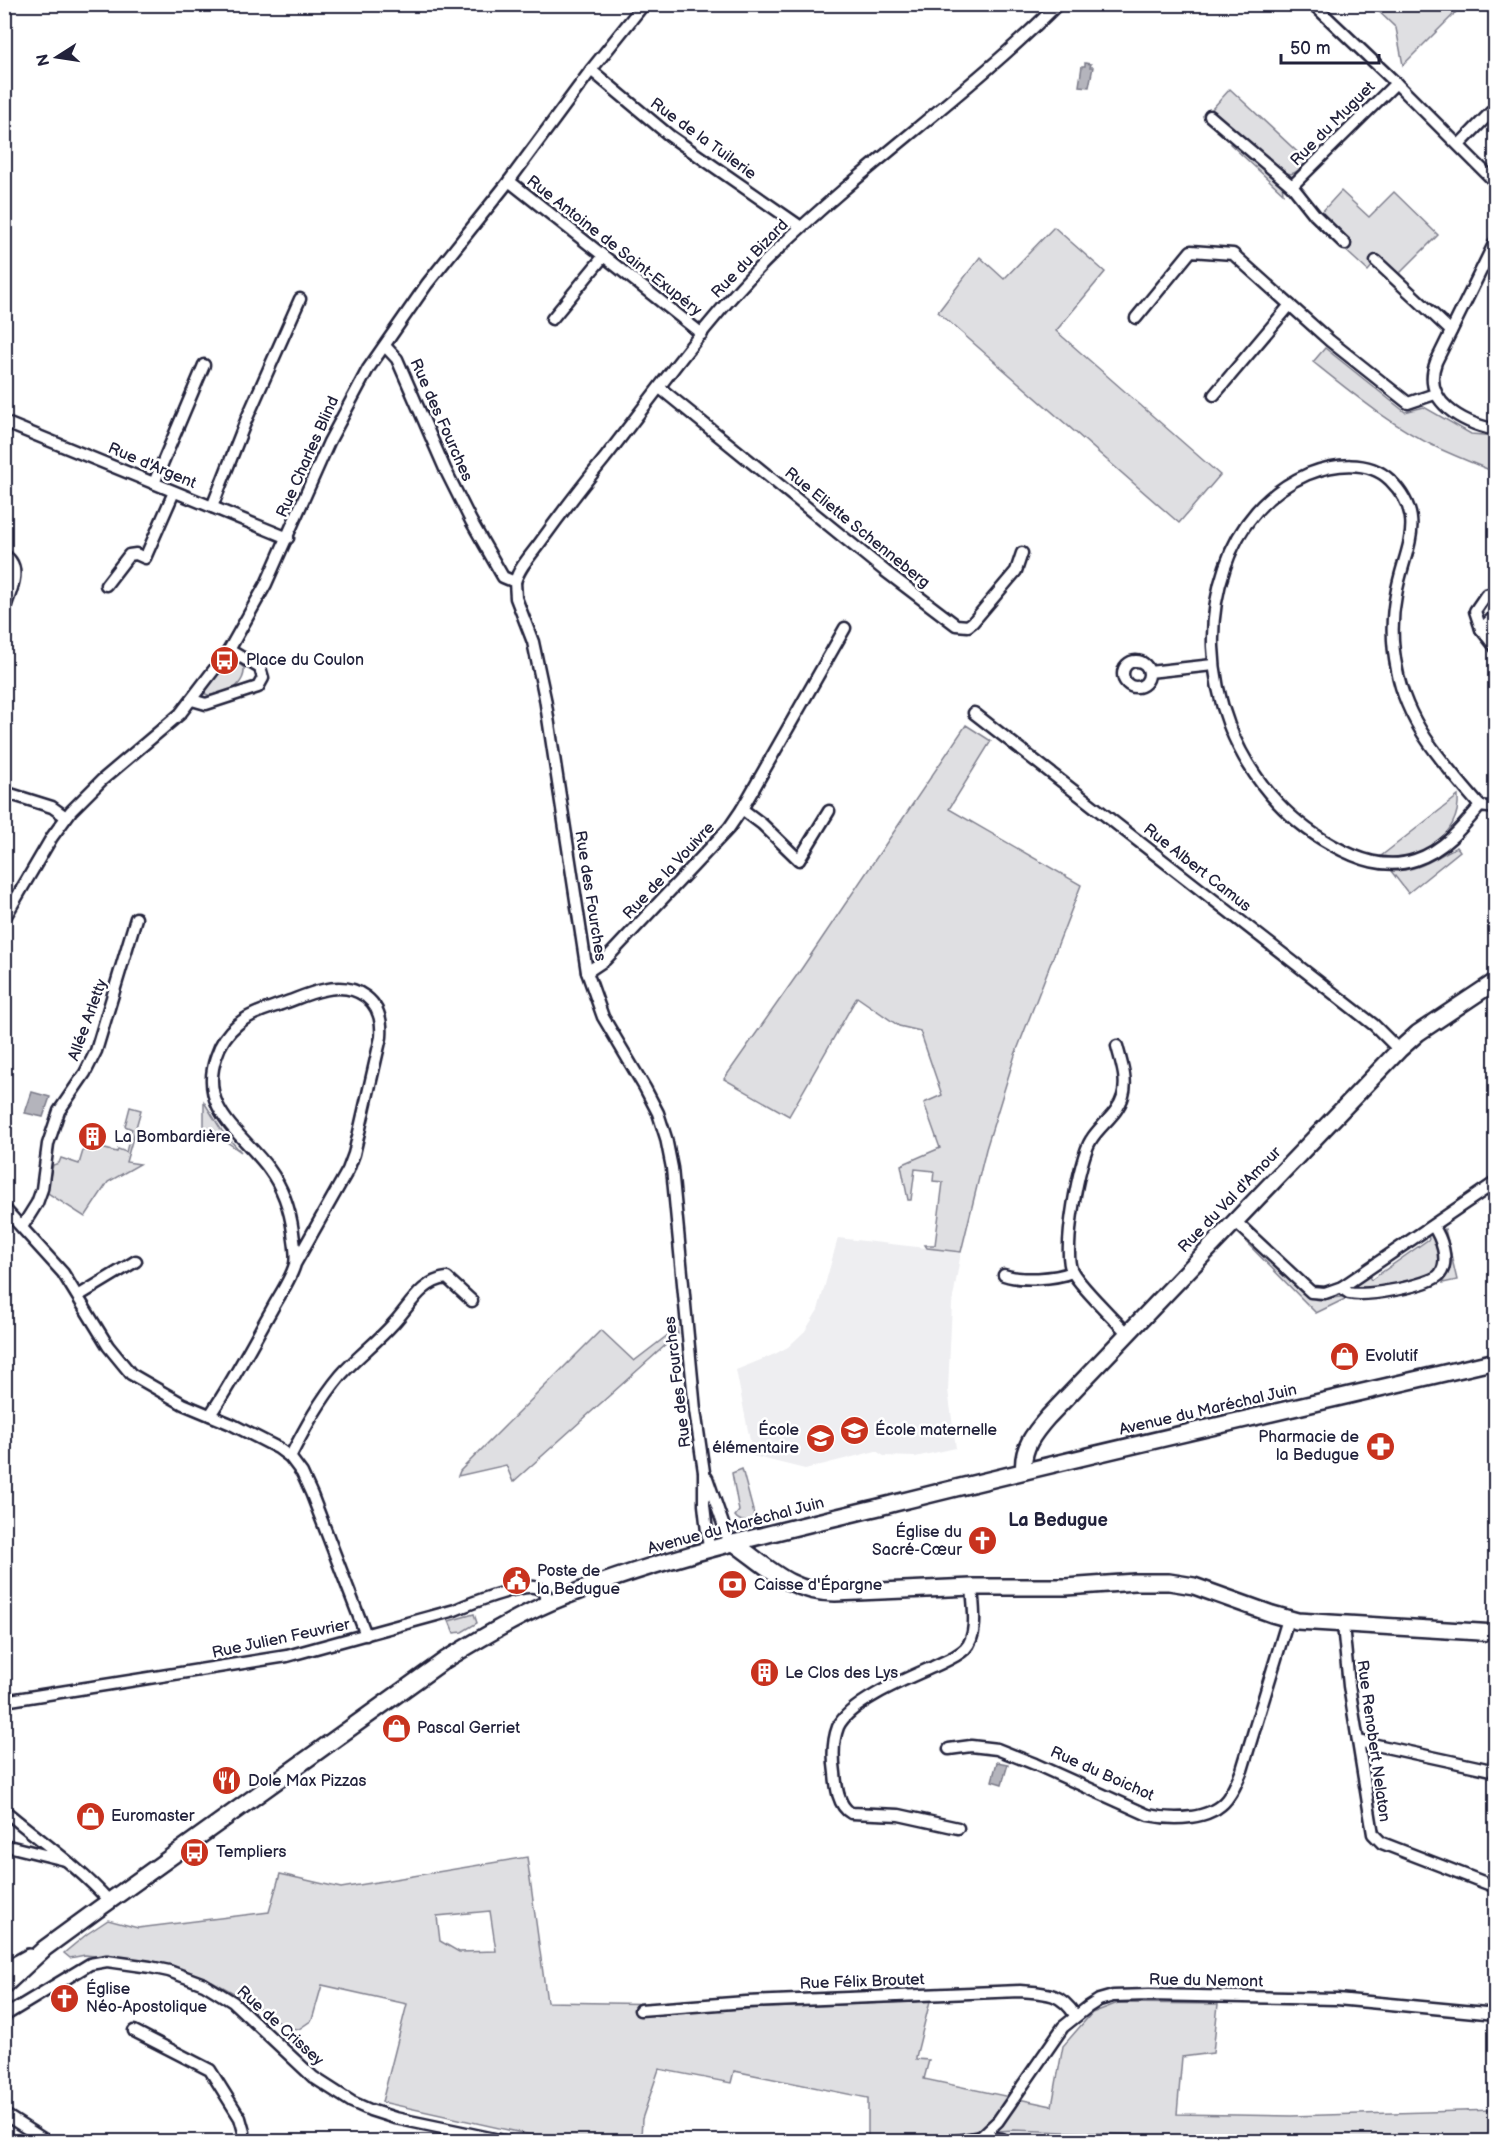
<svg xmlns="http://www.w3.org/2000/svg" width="1500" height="2146" font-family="'Balsamiq Sans',sans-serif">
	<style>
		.built { fill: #eeeef1 }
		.green { fill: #dfdfe2; stroke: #80808e; stroke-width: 1.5; fill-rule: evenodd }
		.water { fill: #b4b4bc; stroke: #7a7a88; stroke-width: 1.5 }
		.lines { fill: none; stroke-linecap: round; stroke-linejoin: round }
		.street-casing { stroke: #22223b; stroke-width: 15 }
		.secondary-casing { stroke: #22223b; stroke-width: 20 }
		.street { stroke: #fff; stroke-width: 10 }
		.secondary { stroke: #fff; stroke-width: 15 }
		.labels { text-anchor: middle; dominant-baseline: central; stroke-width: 5; stroke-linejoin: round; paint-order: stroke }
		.street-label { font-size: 16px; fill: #22223b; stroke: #fff }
		.poi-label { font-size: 16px; fill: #22223b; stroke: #fff; text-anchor: start }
		.neighbourhood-label { font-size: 18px; font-weight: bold; fill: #22223b; stroke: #fff }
	</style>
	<rect width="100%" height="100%" fill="#fff"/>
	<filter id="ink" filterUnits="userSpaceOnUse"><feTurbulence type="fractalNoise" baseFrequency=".0167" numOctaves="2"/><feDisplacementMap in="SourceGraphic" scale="12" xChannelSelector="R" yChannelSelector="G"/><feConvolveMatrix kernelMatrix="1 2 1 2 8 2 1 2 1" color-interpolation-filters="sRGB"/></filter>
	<g filter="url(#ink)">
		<g class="built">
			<path d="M838 1238 961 1252 952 1304 948 1390 956 1448 915 1457 884 1456 876 1451 805 1469 753 1456 736 1370 775 1354 788 1347 805 1331 818 1310Z"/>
			<path d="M1014 2130 1298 2141 928 2142 966 2133Z"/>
		</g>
		<g class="green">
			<path d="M1372 5H1463L1403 65 1396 28Z"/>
			<path d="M1230 89 1308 162C1293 175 1292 178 1274 167L1212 109Z"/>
			<path d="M1234 143 1282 184 1283 193 1230 144Z"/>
			<path d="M1341 191 1369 217 1394 192 1438 235 1398 275 1379 258 1368 271 1342 247 1319 215Z"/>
			<path d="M1054 227 1105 272 1056 331 1220 475 1179 523 938 312 980 257 1004 279Z"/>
			<path d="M1325 348 1405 412 1424 407 1471 434 1495 436V472C1477 465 1458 457 1440 449 1393 427 1353 394 1313 362Z"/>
			<path d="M231 657 244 668C246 687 219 702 203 693Z"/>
			<path d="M966 725 991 741 949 809 1081 885 1015 1055 986 1149 961 1252 927 1248 925 1245H935L943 1182 933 1181 934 1171 915 1169 911 1200H908L901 1165 940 1148 924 1103 942 1095 920 1031 899 1026 857 997 789 1116 724 1079 802 968Z"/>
			<path d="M1458 796C1461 837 1418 863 1381 856Z"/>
			<path d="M1457 847 1460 851 1408 893 1391 871C1422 871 1433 858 1457 847Z"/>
			<path d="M204 1102 222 1131 241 1152 204 1126Z"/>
			<path d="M130 1107 141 1110 126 1162 140 1164 108 1182 85 1217 46 1192 53 1165 59 1163 61 1158 79 1164 85 1144 117 1152 118 1149 126 1152 132 1129 125 1126Z"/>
			<path d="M1445 1229 1457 1280 1443 1283 1446 1273 1442 1232Z"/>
			<path d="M1427 1234 1432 1235 1436 1238C1437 1245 1441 1255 1440 1262 1437 1284 1371 1290 1353 1290L1351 1286 1368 1275 1371 1280 1429 1239Z"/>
			<path d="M1249 1241 1302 1293C1324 1307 1327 1295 1349 1297L1316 1313 1246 1242Z"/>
			<path d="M677 1328 678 1334 513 1482 506 1465 458 1476 460 1471 601 1330 634 1361Z"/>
			<path d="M742 1469 755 1518C748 1521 741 1524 735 1516L739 1511 732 1473Z"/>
			<path d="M474 1614 477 1623 462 1632 454 1633 449 1621Z"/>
			<path d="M527 1857 547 2002 668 2004 696 2011 930 2001 916 2057V2059L929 2060 924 2079 1052 2106 1063 2046 1092 2013 1118 2003 1218 2004 1213 2053 1182 2057 1177 2114 1291 2116 1495 2110V2141H1298L1014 2130 966 2133 928 2141H850L868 2139V2098L734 2071 731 2083 659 2069 642 2119 641 2137 658 2141H558L382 2102 407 2004 322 1985 312 2020 299 2029 287 2028 250 2002 212 1981 129 1959 85 1955 70 1958 64 1953 87 1934 108 1920 138 1928 269 1912 280 1874 341 1888ZM490 1911 496 1951 459 1952 440 1941 437 1916Z"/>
		</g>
		<g class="water">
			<path d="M1085 63 1091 64 1090 67H1093L1089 87 1079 86 1082 66H1085Z"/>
			<path d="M32 1092 50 1097 43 1117 25 1113Z"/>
			<path d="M997 1762 1008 1764 1002 1784 992 1781Z"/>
		</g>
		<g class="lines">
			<defs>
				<g id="street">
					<path d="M1313 4 1396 83 1496 183"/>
					<path d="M591 70 670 136 801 227"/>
					<path d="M1210 116 1292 186 1396 83"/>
					<path d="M1459 145 1496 107"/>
					<path d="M509 181 702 334"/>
					<path d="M1292 186 1315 215 1345 244"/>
					<path d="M1496 240 1436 362C1421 402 1463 423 1496 430"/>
					<path d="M1376 261 1451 331"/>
					<path d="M1136 318 1191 251 1233 254 1330 341 1408 403 1435 394"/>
					<path d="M552 319 603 257"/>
					<path d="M385 346 397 359 445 469 471 521 503 577 515 582 516 598 533 642 545 698 587 972 603 1017 645 1088 658 1113 666 1138 672 1168 695 1410 704 1472V1505L709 1549"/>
					<path d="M660 388 885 571 956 625 968 626 973 622 1016 571 1022 553"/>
					<path d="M1214 395 1290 305"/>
					<path d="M4 422 288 538"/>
					<path d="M154 483 204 365"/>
					<path d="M212 507 247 418 300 299"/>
					<path d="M4 555C24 567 10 593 4 610"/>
					<path d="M515 582C519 568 530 556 539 544 560 515 582 486 605 458 660 387 713 311 778 249 867 163 970 92 1058 4"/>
					<path d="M106 585 129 555 136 554 145 558 174 492"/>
					<path d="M1496 592 1486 595 1475 611 1481 629 1496 648"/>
					<path d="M1481 629 1496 615"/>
					<circle cx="1136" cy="674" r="13"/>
					<path d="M1149 672 1213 665"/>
					<path d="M192 700 206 704 258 687 263 678 260 668 229 650"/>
					<path d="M974 713 1374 1025 1399 1050"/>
					<path d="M4 792 52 807 66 817"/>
					<path d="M1480 806C1462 828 1443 851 1415 860 1386 870 1357 859 1332 845 1236 792 1189 671 1225 567 1239 525 1267 492 1308 474 1334 464 1368 459 1390 480 1430 520 1403 550 1396 595 1391 620 1392 646 1397 670 1407 725 1445 765 1480 806L1496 808"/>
					<path d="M742 809 762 824 799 860 829 811"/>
					<path d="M4 919 52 837 71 811 102 780 180 714 229 650 266 584 329 442 368 369 427 284 509 181 591 70 644 4"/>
					<path d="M587 972 605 960 729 828 742 809 845 628"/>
					<path d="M1117 1046C1121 1062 1128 1080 1123 1096 1118 1114 1100 1125 1091 1140 1079 1158 1062 1252 1072 1271 1082 1289 1112 1316 1127 1333"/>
					<path d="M4 1208 63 1273 108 1346 131 1374 183 1404 231 1424 278 1448 290 1457 302 1473 312 1495 366 1635"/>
					<path d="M1235 1221 1311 1292 1325 1293 1342 1287 1496 1182"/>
					<path d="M22 1227 37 1203 42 1189 48 1144 59 1111 85 1073 96 1051 136 918"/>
					<path d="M1004 1275C1021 1281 1055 1279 1072 1272"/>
					<path d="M1342 1287C1345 1290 1345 1291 1349 1293 1365 1297 1430 1286 1440 1274 1450 1261 1441 1237 1433 1226"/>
					<path d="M78 1296 136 1261"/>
					<path d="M210 1415C233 1381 252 1344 272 1309 279 1296 292 1277 295 1264 297 1254 294 1242 293 1232 290 1209 283 1188 269 1169 243 1133 198 1110 216 1057 220 1044 227 1033 238 1024 251 1013 268 1009 284 1003 296 999 309 993 323 990 357 982 384 1000 381 1037L354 1154 348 1170 295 1264"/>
					<path d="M290 1457C305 1428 320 1400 341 1375 357 1357 377 1342 393 1324 410 1306 421 1281 447 1278L472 1301"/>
					<path d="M707 1478 730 1544"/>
					<path d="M1343 1625 1349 1686 1373 1834 1382 1843 1496 1887"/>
					<path d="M4 1701 287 1656 455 1610C471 1603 518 1585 534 1587 543 1588 547 1595 550 1602"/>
					<path d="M1358 1741 1496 1771"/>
					<path d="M949 1749 971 1746 997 1749 1035 1764 1148 1815C1172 1820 1210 1821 1227 1799 1234 1790 1238 1780 1242 1770L1288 1619"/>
					<path d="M4 1810C39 1840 78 1866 109 1901"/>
					<path d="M958 1828 899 1815 851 1813C838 1806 836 1786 835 1773 833 1759 833 1740 838 1727 849 1702 908 1678 933 1667 943 1662 957 1657 965 1649 979 1635 973 1604 972 1587"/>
					<path d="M4 1845 65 1860"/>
					<path d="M640 2010 746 2002 1020 1991C1046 1993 1060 1992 1075 2015"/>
					<path d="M4 2016 90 1964 107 1961 150 1967 169 1971 204 1984 233 2002 313 2077 352 2102 370 2110 395 2118 509 2142"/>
					<path d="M134 2031 210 2070 240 2118 244 2132 243 2142"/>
					<path d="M4 2114 48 2142"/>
					<path d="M981 2137 998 2121 1063 2027 1088 2007 1099 2000 1113 1996 1149 1995 1337 1999 1496 2014"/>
					<path d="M952 2142 981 2137 1002 2139 1004 2142"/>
				</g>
				<g id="secondary">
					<path d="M1024 1471C1021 1449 1034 1433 1048 1417L1399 1050 1418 1033 1496 981"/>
					<path d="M734 1543C768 1567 791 1593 835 1593L972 1587H1066L1135 1582H1169L1194 1586 1272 1614 1297 1621 1496 1633"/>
					<path d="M4 1971 29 1957"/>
					<path d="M4 1986 45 1948 97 1910 445 1660C479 1639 514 1618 551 1602 662 1556 779 1532 895 1503 1094 1453 1295 1408 1496 1361"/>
				</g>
			</defs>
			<use href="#street" class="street-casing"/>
			<use href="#secondary" class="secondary-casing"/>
			<use href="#street" class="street"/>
			<use href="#secondary" class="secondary"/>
		</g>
	</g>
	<defs>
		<symbol id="bus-disc" viewBox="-11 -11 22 22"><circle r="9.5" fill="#c8321e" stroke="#fff"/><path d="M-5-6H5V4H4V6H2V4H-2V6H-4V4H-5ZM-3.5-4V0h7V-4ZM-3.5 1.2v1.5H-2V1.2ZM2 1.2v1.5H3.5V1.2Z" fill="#fff"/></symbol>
		<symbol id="building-disc" viewBox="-11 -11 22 22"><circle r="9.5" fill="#c8321e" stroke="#fff"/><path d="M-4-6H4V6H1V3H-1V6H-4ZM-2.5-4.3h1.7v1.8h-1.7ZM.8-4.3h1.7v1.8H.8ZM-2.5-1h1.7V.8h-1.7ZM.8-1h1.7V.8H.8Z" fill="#fff"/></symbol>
		<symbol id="shop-disc" viewBox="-11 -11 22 22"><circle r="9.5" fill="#c8321e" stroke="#fff"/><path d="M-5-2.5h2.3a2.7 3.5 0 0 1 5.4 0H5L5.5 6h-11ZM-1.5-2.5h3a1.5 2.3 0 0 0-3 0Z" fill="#fff"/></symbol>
		<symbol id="school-disc" viewBox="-11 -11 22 22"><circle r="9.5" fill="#c8321e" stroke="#fff"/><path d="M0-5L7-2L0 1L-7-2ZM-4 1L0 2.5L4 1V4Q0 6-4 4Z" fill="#fff"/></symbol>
		<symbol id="pharmacy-disc" viewBox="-11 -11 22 22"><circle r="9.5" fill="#c8321e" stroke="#fff"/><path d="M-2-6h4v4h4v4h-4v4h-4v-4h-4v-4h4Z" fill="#fff"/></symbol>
		<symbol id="church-disc" viewBox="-11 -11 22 22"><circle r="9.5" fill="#c8321e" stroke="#fff"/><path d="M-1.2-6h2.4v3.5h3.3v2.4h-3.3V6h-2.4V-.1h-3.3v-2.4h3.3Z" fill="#fff"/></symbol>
		<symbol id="civic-disc" viewBox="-11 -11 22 22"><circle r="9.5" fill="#c8321e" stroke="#fff"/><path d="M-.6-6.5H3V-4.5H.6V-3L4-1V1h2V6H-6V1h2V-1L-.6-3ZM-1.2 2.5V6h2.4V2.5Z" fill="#fff"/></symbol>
		<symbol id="bank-disc" viewBox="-11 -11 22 22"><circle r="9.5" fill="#c8321e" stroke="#fff"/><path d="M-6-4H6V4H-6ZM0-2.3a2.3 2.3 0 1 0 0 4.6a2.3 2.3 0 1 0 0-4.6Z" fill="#fff"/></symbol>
		<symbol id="restaurant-disc" viewBox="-11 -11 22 22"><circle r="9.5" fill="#c8321e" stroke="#fff"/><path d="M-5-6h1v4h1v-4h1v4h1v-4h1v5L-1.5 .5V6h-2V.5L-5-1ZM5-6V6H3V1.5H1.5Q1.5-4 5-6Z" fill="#fff"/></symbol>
	</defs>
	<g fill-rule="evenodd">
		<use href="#bus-disc" x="208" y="644" width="33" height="33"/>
		<use href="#building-disc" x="76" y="1120" width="33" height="33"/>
		<use href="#shop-disc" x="1328" y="1340" width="33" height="33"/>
		<use href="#school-disc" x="838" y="1414" width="33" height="33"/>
		<use href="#school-disc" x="804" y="1422" width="33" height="33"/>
		<use href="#pharmacy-disc" x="1364" y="1430" width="33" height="33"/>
		<use href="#church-disc" x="966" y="1524" width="33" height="33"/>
		<use href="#civic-disc" x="500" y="1564" width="33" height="33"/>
		<use href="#bank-disc" x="716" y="1568" width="33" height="33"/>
		<use href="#building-disc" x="748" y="1656" width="33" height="33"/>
		<use href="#shop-disc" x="380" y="1712" width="33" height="33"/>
		<use href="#restaurant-disc" x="210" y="1764" width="33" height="33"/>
		<use href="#shop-disc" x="74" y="1800" width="33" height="33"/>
		<use href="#bus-disc" x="178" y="1836" width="33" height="33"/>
		<use href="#church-disc" x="48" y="1982" width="33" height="33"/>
	</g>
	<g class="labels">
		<g class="street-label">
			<text transform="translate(1333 124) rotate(-45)">Rue du Muguet</text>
			<text transform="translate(703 139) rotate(36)">Rue de la Tuilerie</text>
			<text transform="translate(614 246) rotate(38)">Rue Antoine de Saint-Exupéry</text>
			<text transform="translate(750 259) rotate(-46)">Rue du Bizard</text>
			<text transform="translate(441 420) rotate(66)">Rue des Fourches</text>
			<text transform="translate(308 457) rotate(-66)">Rue Charles Blind</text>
			<text transform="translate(152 466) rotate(23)">Rue d'Argent</text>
			<text transform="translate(857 528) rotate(39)">Rue Eliette Schenneberg</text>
			<text transform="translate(1197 868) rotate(38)">Rue Albert Camus</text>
			<text transform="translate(669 871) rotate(-47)">Rue de la Vouivre</text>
			<text transform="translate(590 896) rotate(81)">Rue des Fourches</text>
			<text transform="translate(88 1020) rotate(-70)">Allée Arletty</text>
			<text transform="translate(1230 1200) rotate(-46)">Rue du Val d'Amour</text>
			<text transform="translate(678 1382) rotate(-97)">Rue des Fourches</text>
			<text transform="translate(1208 1410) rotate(-13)">Avenue du Maréchal Juin</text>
			<text transform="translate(736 1526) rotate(-15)">Avenue du Maréchal Juin</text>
			<text transform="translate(281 1639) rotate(-12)">Rue Julien Feuvrier</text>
			<text transform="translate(1373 1741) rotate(82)">Rue Renobert Nelaton</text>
			<text transform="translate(1102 1774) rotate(24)">Rue du Boichot</text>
			<text transform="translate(1206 1981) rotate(1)">Rue du Nemont</text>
			<text transform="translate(862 1982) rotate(-2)">Rue Félix Broutet</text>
			<text transform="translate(280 2026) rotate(42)">Rue de Crissey</text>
		</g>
		<g class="poi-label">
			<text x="246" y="660">Place du Coulon</text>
			<text x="114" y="1137">La Bombardière</text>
			<text x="1365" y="1356">Evolutif</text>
			<text x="799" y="1430" text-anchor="end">École<tspan x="799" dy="18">élémentaire</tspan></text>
			<text x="875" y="1430">École maternelle</text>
			<text x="1359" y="1437" text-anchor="end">Pharmacie de<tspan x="1359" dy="18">la Bedugue</tspan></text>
			<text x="962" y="1532" text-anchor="end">Église du<tspan x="962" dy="18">Sacré-Cœur</tspan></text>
			<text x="537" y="1571">Poste de<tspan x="537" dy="18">la Bedugue</tspan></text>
			<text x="754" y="1585">Caisse d'Épargne</text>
			<text x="785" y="1673">Le Clos des Lys</text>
			<text x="417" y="1728">Pascal Gerriet</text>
			<text x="248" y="1781">Dole Max Pizzas</text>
			<text x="111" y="1816">Euromaster</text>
			<text x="216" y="1852">Templiers</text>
			<text x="86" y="1989">Église<tspan x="86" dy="18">Néo-Apostolique</tspan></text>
		</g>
		<g class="neighbourhood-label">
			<text x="1058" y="1520">La Bedugue</text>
		</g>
	</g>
	<rect width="1500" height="2146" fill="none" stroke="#fff" stroke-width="24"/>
	<rect x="12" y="12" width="1476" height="2122" fill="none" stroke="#22223b" stroke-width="2" filter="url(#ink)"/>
	<g transform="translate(57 57) rotate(258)" stroke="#ffffff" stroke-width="4.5" paint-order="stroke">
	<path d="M0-4.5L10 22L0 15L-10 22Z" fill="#22223b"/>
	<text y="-9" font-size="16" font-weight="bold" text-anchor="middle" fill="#22223b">N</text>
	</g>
	<path d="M1281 54v9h98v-9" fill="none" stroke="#22223b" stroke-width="3"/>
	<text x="1290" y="54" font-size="18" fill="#22223b" stroke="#ffffff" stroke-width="4.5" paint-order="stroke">50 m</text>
</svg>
